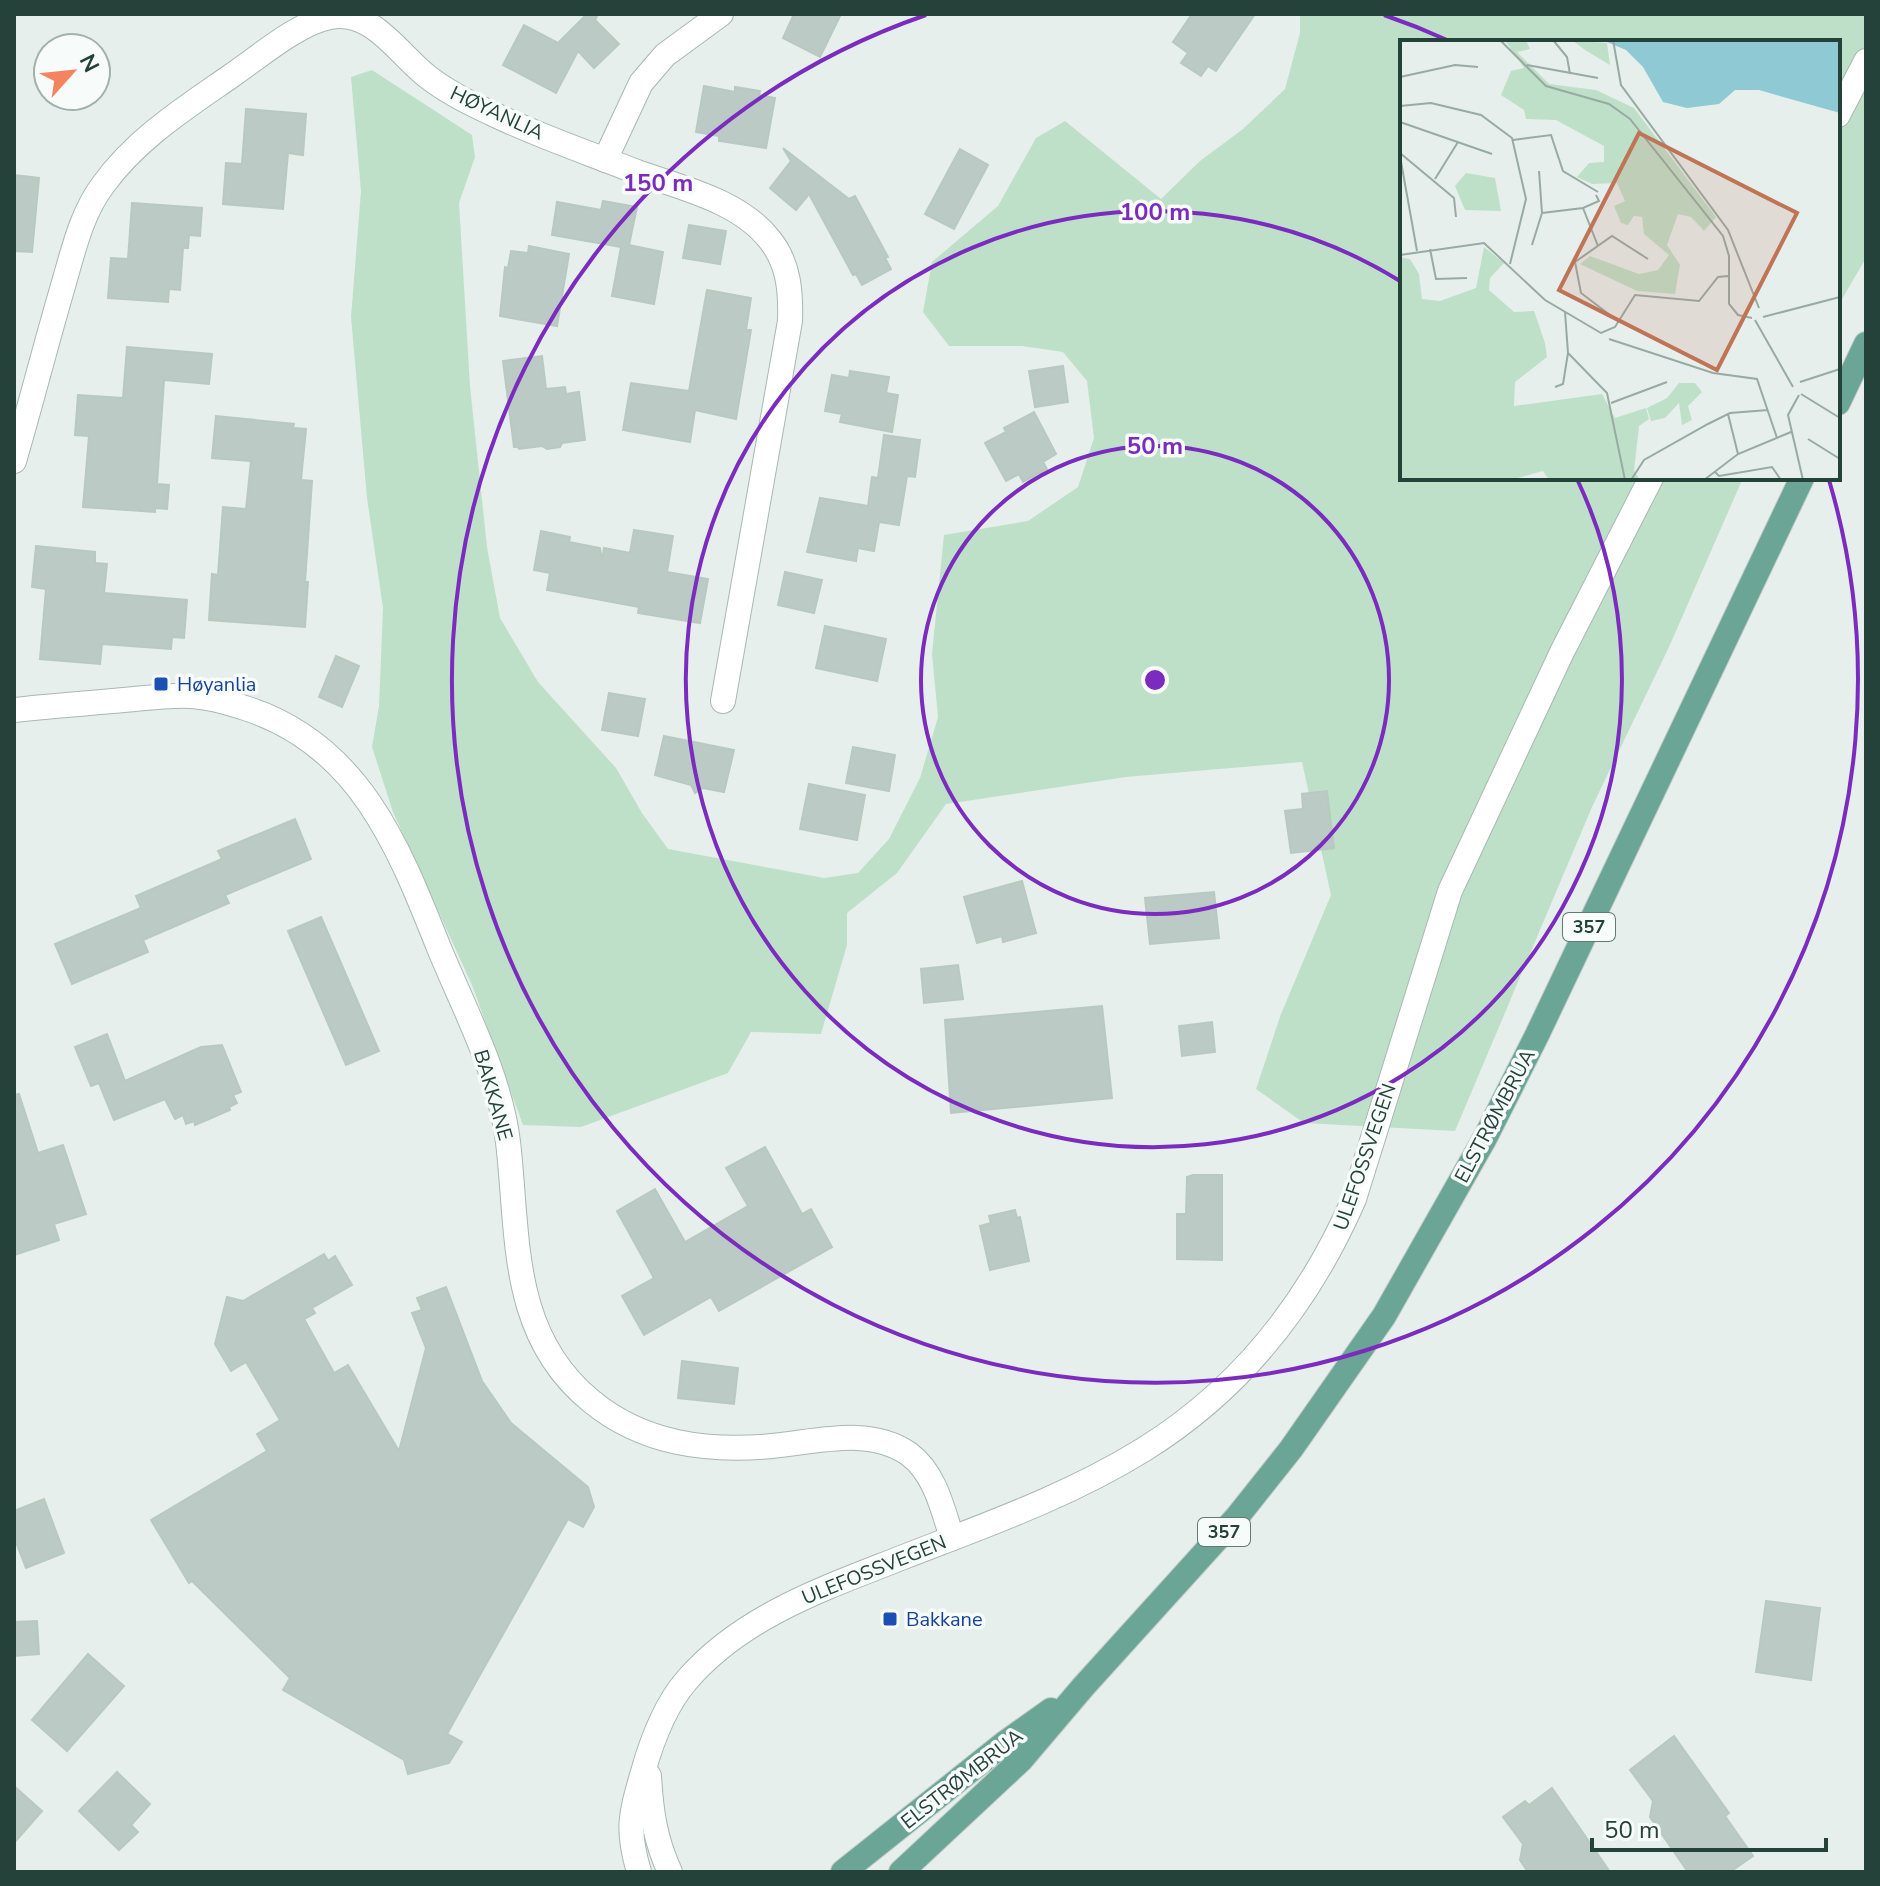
<svg xmlns="http://www.w3.org/2000/svg" width="1880" height="1886" font-family="'Nunito Sans',sans-serif">
	<style>
		.green { fill: #bfe0c8 }
		.building { fill: #bbcac4; stroke: #b8c9c2; stroke-width: 2 }
		.lines { fill: none; stroke-linecap: round; stroke-linejoin: round }
		.minor-casing { stroke: #a8b8b2; stroke-width: 26 }
		.tertiary-casing { stroke: #a8b8b2; stroke-width: 26 }
		.primary-casing { stroke: #c2cac8; stroke-width: 26 }
		.minor { stroke: #fff; stroke-width: 24 }
		.tertiary { stroke: #fff; stroke-width: 24 }
		.primary { stroke: #6aa596; stroke-width: 24 }
		.ring { fill: none; stroke: #7b2cbf; stroke-width: 4 }
		.transit-dot { fill: #1a4fb4; stroke: #f7fbf9; stroke-width: 3 }
		.labels { text-anchor: middle; dominant-baseline: central; stroke-width: 7; stroke-linejoin: round; paint-order: stroke }
		.shield { fill: #f7fbf9; stroke: #637a73; stroke-width: 2 }
		.shield-label { font-size: 18px; font-weight: bold; fill: #24423a }
		.street-label { font-size: 20px; fill: #24423a; stroke: #f7fbf9 }
		.transit-label { font-size: 20px; fill: #164399; stroke: #f7fbf9; text-anchor: start }
		.inset-road { fill: none; stroke: #98aaa4; stroke-width: 2 }
		.view { fill: #c07456; fill-opacity: 0.15; stroke: #c07456; stroke-width: 4 }
		.inset-edge { fill: none; stroke: #24423a; stroke-width: 4 }
		.centre { fill: #7b2cbf; stroke: #f7fbf9; stroke-width: 4 }
		.ring-label { font-size: 24px; text-anchor: middle; font-weight: bold; fill: #7b2cbf; stroke: #f7fbf9; stroke-width: 7; stroke-linejoin: round; paint-order: stroke }
	</style>
	<rect width="100%" height="100%" fill="#e6efeb"/>
	<path class="green" d="M1300 14H1866V258L1838 306V42H1402V478H1743L1669 647 1592 807 1455 1131 1304 1123 1256 1089 1281 1014 1331 895 1302 762 1126 777 946 804 897 873 847 913V945L821 1034 751 1032 728 1073 581 1127 523 1125 472 985 393 812 372 747 379 706 383 608 367 498 351 317 361 191 351 77 372 70 472 135 475 157 459 203 470 386 487 547 500 618 538 682 616 768 642 813 668 849 824 878 858 873 889 839 920 778 938 717 932 654 944 535 1028 521 1078 487 1094 438 1087 381 1063 352 1022 346H949L923 312 932 262 998 206 1036 138 1065 121 1161 199 1200 161 1243 129 1285 89 1300 33Z"/>
	<g class="building">
		<path d="M587 14H598L595 20 619 44 594 68 578 51 556 93 503 65 524 25 558 43Z"/>
		<path d="M794 14H841L820 57 783 38Z"/>
		<path d="M1192 14H1255L1216 71 1208 66 1201 76 1181 63 1188 53 1173 42Z"/>
		<path d="M704 86 735 92V87L760 91 759 95 775 98 766 148 719 141V136L696 132Z"/>
		<path d="M246 109 306 114 303 155 288 153 283 209 223 204 226 163 242 164Z"/>
		<path d="M783 148 849 199 855 196 888 257 885 258 891 269 862 285 856 274 853 275 809 194 796 210 770 188 791 161Z"/>
		<path d="M960 149 988 165 954 229 925 214Z"/>
		<path d="M14 175 39 178 32 252 14 251Z"/>
		<path d="M603 201 637 207 629 245 663 252 654 304 612 296 621 247 552 235 557 202 601 210Z"/>
		<path d="M132 203 202 208 200 236 189 235 188 248H183L180 290 169 289 168 302 108 298 111 258 128 259Z"/>
		<path d="M689 225 726 231 720 264 683 258Z"/>
		<path d="M529 246 569 254 557 326 500 316 505 267 508 268 511 251 528 253Z"/>
		<path d="M707 290 751 298 746 330H751L736 419 695 410 690 442 623 430 631 383 689 391Z"/>
		<path d="M127 347 212 354 209 384 164 380 157 484 169 485 167 509 155 508V512L83 507 89 436 75 435 78 395 123 398Z"/>
		<path d="M542 356 546 389 565 387 566 394 579 392 585 440 562 443 560 447 547 449 542 446 519 449 518 447H514L503 361Z"/>
		<path d="M1063 366 1068 402 1035 407 1029 371Z"/>
		<path d="M850 371 889 377 886 393 898 395 892 432 840 422 842 414 825 411 832 375 849 378Z"/>
		<path d="M1034 412 1056 454 1043 462 1047 469 1023 482 1019 474 1006 481 985 443 1006 432 1004 428Z"/>
		<path d="M216 416 294 424 293 428 306 429 301 480 312 481 305 582H308L305 627 209 620 212 574 218 575 223 507 246 509 251 461 212 458Z"/>
		<path d="M884 435 920 440 915 477 907 476 899 525 879 522 874 551 858 548 856 561 807 552 820 498 868 506 872 477 878 478Z"/>
		<path d="M634 530 673 536 667 572 708 579 700 623 638 613 639 607 547 590 550 573 534 570 541 531 570 537 569 542 600 548 602 561 604 548 630 553Z"/>
		<path d="M36 546 95 552V563L107 564 104 593 187 600 184 638 172 637 171 649 102 644 100 664 40 659 46 589 32 587Z"/>
		<path d="M785 572 822 580 814 613 778 605Z"/>
		<path d="M825 626 886 639 877 681 816 668Z"/>
		<path d="M336 656 359 666 342 707 319 697Z"/>
		<path d="M609 693 645 699 638 736 602 730Z"/>
		<path d="M664 736 734 750 724 792 703 788 695 793 691 785 655 775Z"/>
		<path d="M853 747 895 755 889 791 846 783Z"/>
		<path d="M809 784 865 795 857 840 800 829Z"/>
		<path d="M1327 791 1334 848 1291 853 1285 811 1303 809 1302 794Z"/>
		<path d="M295 819 311 859 225 895 229 903 143 940 148 952 72 984 55 944 141 908 136 896 222 859 218 851Z"/>
		<path d="M1022 881 1036 933 1003 942 1002 936 977 943 964 897Z"/>
		<path d="M1214 892 1219 938 1150 944 1145 898Z"/>
		<path d="M321 917 379 1051 346 1065 288 931Z"/>
		<path d="M958 965 963 999 924 1003 921 969Z"/>
		<path d="M1102 1006 1112 1098 951 1113 945 1020Z"/>
		<path d="M1212 1022 1215 1052 1182 1056 1179 1026Z"/>
		<path d="M107 1034 125 1081 201 1047 222 1045 241 1092 233 1095 237 1103 229 1107 230 1110 195 1125 194 1121 186 1124 183 1115 175 1119 165 1099 114 1120 99 1083 91 1086 75 1047Z"/>
		<path d="M19 1094 38 1153 63 1145 86 1214 54 1224 59 1240 14 1255V1095Z"/>
		<path d="M765 1147 802 1214 811 1209 832 1247 719 1311 711 1297 644 1335 622 1296 654 1278 617 1211 655 1189 685 1242 748 1206 726 1168Z"/>
		<path d="M1193 1175H1222V1260L1177 1259V1214H1186L1187 1177Z"/>
		<path d="M1015 1210 1017 1218 1020 1217 1029 1261 990 1270 980 1226 991 1223 989 1216Z"/>
		<path d="M324 1254 328 1261 335 1256 352 1285 312 1308 315 1313 304 1319 334 1373 348 1365 399 1451 426 1348 412 1313 422 1310 417 1298 446 1287 482 1381 511 1423 588 1487 594 1507 583 1527 568 1519 481 1673 447 1734 462 1742 449 1763 408 1774 404 1760 283 1690 290 1678 192 1581 189 1583 151 1520 267 1451 257 1434 280 1420 246 1362 231 1371 215 1344 227 1297 243 1301Z"/>
		<path d="M682 1361 738 1368 734 1404 678 1398Z"/>
		<path d="M44 1499 64 1553 26 1568 14 1537V1511Z"/>
		<path d="M1766 1601 1820 1608 1811 1680 1756 1672Z"/>
		<path d="M37 1621 39 1654 14 1656V1622Z"/>
		<path d="M88 1654 124 1686 67 1751 32 1720Z"/>
		<path d="M1674 1736 1729 1813 1725 1816 1753 1856 1730 1872H1688L1650 1817 1653 1801 1630 1770Z"/>
		<path d="M117 1772 150 1804 131 1825 138 1832 119 1850 79 1811Z"/>
		<path d="M14 1786 42 1811 14 1843Z"/>
		<path d="M1552 1788 1610 1872H1528L1520 1860 1523 1844 1503 1817 1525 1801 1529 1805Z"/>
	</g>
	<g class="lines">
		<defs>
			<g id="minor">
				<path d="M605 160 641 83 665 55 721 14"/>
				<path d="M14 461C31 403 46 344 63 286 73 252 81 214 103 185 136 139 185 108 231 76 259 57 298 23 330 17 373 9 398 54 428 77 447 92 469 103 491 113 538 136 589 153 637 172 682 188 740 201 770 240 789 264 791 292 790 321L723 701"/>
				<path d="M14 710C51 706 88 703 124 700 146 698 169 695 191 696 210 697 230 703 248 709 360 746 399 848 439 948 464 1009 500 1075 508 1142 519 1236 509 1334 591 1401 643 1444 707 1452 772 1446 817 1442 869 1426 909 1454 935 1473 943 1510 952 1538"/>
			</g>
			<g id="tertiary">
				<path d="M1838 115 1866 61"/>
				<path d="M649 1776C651 1811 655 1840 670 1872"/>
				<path d="M639 1872C626 1828 631 1814 643 1772 652 1740 665 1705 687 1680 742 1616 825 1588 901 1558 983 1526 1067 1497 1143 1450 1240 1390 1309 1302 1354 1199L1450 891 1562 652 1651 478"/>
			</g>
			<g id="primary">
				<path d="M1838 403 1866 344"/>
				<path d="M843 1872 1006 1742 1051 1710"/>
				<path d="M901 1872 1021 1760 1083 1687 1237 1517 1291 1449 1384 1316 1485 1138 1537 1035 1802 478"/>
			</g>
		</defs>
		<use href="#minor" class="minor-casing"/>
		<use href="#tertiary" class="tertiary-casing"/>
		<use href="#primary" class="primary-casing"/>
		<use href="#minor" class="minor"/>
		<use href="#tertiary" class="tertiary"/>
		<use href="#primary" class="primary"/>
	</g>
	<g class="ring">
		<circle cx="1155" cy="680" r="234"/>
		<path d="M1577 479A468 468 0 1 1 1400 281"/>
		<path d="M1384 15A703 703 0 0 1 1447 40M1829 480A703 703 0 1 1 926 15"/>
	</g>
	<g class="transit-dot">
		<rect x="153" y="676" width="16" height="16" rx="4"/>
		<rect x="882" y="1611" width="16" height="16" rx="4"/>
	</g>
	<g class="labels">
		<g class="shield">
			<rect x="1563" y="913" width="52" height="28" rx="6"/>
			<rect x="1198" y="1518" width="52" height="28" rx="6"/>
		</g>
		<g class="shield-label">
			<text x="1589" y="927">357</text>
			<text x="1224" y="1532">357</text>
		</g>
		<g class="street-label">
			<text transform="translate(497 113) rotate(25)">HØYANLIA</text>
			<text transform="translate(493 1095) rotate(74)">BAKKANE</text>
			<text transform="translate(1495 1116) rotate(-62)">ELSTRØMBRUA</text>
			<text transform="translate(1365 1157) rotate(-71)">ULEFOSSVEGEN</text>
			<text transform="translate(874 1570) rotate(-22)">ULEFOSSVEGEN</text>
			<text transform="translate(962 1779) rotate(-38)">ELSTRØMBRUA</text>
		</g>
		<g class="transit-label">
			<text x="177" y="684">Høyanlia</text>
			<text x="906" y="1619">Bakkane</text>
		</g>
	</g>
	<g transform="translate(1400 40)">
		<rect width="440" height="440" fill="#e6efeb"/>
		<path d="M105 0H126L130 9 117 12 149 44 196 50 234 68 316 177 304 191 291 177 278 174 267 205 280 225 275 254 237 251 180 224 190 216 239 234 258 230 269 215 244 194 242 177 234 176 228 185 221 183 214 166 225 161 217 143 192 144 177 137 189 123 204 122V106L156 80 126 79 124 70 101 55 111 31 124 28ZM172 0 207 3 210 25 185 10ZM66 133 95 138 101 171 65 170 55 146ZM84 207 104 223 90 238 89 250 114 272 134 271 145 303 147 317 115 342 114 366 202 354 215 378 246 368 249 379 239 386 234 431 240 440H149L143 431 110 440H0V217L10 219 19 234 22 259 40 261 76 248ZM279 343H295L302 352 288 366 292 380 282 385 279 363 265 378 251 381 247 368 267 358Z" fill="#bfe0c8"/>
		<path d="M202 0H440V73L359 50H335L319 64 287 68 263 62 243 27 226 10Z" fill="#8ec9d4"/>
		<path class="inset-road" d="M100 0 146 46 209 64 230 79 323 196 329 216V264L338 275 352 278M153 0 167 17 170 34M213 0 221 45 328 190 359 268M127 25 198 38M0 37 55 25 78 27M0 66 31 63 81 75 112 98 126 159 110 224M0 82 92 114M113 100 151 95 163 131 198 152M0 113 54 158 56 177M0 116 17 211M35 139 58 102M183 168 198 206M142 173 183 168 199 161 196 155M132 205 142 173 139 131M30 209 36 239 67 238M0 215 84 203 145 260 201 293 215 287 235 255 299 261 318 237 328 236M363 277 440 257M355 280 393 347M218 281 181 253 175 222 212 196 248 219M209 299 313 333 357 339 377 398M168 313 207 353 225 440M400 342 440 329M155 347 163 344 168 313 165 272M401 354 440 378M399 355 388 375 403 440M211 363 267 342M328 374 338 414M408 399 440 419M315 432 319 436 372 427 381 440M231 440 244 420 308 384 330 373 368 370M304 440 338 414 391 392"/>
		<path class="view" d="M239 93 397 173 317 330 159 250Z"/>
		<rect width="440" height="440" class="inset-edge"/>
	</g>
	<circle cx="1155" cy="680" r="12" class="centre"/>
	<g class="ring-label">
		<text x="658" y="191">150 m</text>
		<text x="1155" y="220">100 m</text>
		<text x="1155" y="454">50 m</text>
	</g>
	<rect width="1880" height="1886" fill="none" stroke="#24423a" stroke-width="32"/>
	<g transform="translate(72 72) rotate(63)"><circle r="38" fill="#f7fbf9" stroke="#a3b1ad" stroke-width="2"/>
	<path d="M0-6L14 30L0 20L-14 30Z" fill="#f4845f"/>
	<text y="-12" font-size="22" font-weight="bold" text-anchor="middle" fill="#24423a">N</text>
	</g>
	<path d="M1592 1838v12h234v-12" fill="none" stroke="#24423a" stroke-width="4"/>
	<text x="1604" y="1838" font-size="24" fill="#24423a" stroke="#f7fbf9" stroke-width="6" paint-order="stroke">50 m</text>
</svg>
